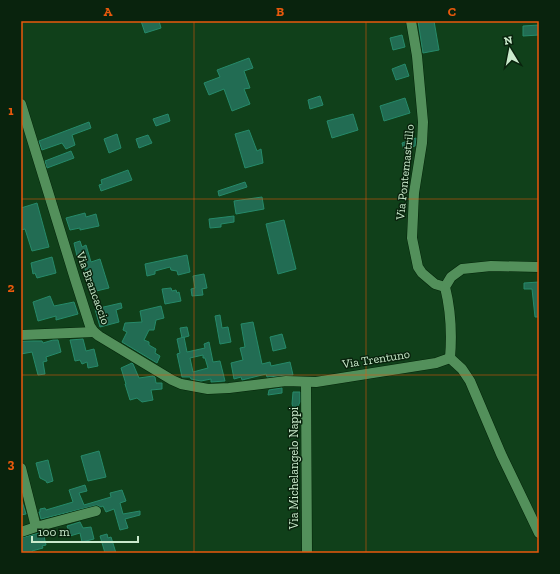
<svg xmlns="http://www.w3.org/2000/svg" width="560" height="574" font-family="'Zilla Slab',serif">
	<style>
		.building { fill: #226c53; stroke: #268a6a; fill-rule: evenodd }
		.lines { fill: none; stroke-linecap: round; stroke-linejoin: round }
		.minor-casing { stroke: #032409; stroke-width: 11 }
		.minor { stroke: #53905b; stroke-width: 10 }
		.grid { fill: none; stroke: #e8590c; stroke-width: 1; stroke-opacity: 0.55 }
		.labels { text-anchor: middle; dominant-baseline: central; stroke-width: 3; stroke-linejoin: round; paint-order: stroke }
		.street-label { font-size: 12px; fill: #caeacc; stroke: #09230d }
		.neatline { fill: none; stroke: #e8590c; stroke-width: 1.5 }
		.grid-label { font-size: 13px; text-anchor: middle; font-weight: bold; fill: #e8590c }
	</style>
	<rect width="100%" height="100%" fill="#10401a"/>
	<g class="building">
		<path d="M141 21H159L161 28 145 33Z"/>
		<path d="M418 21H434L439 50 423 53Z"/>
		<path d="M539 25V35L523 36V26Z"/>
		<path d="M402 35 405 47 393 50 390 38Z"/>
		<path d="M249 58 253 68 244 71 250 88 244 89 250 104 232 111 224 89 209 95 204 83 220 77 217 70Z"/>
		<path d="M405 64 409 76 396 80 392 69Z"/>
		<path d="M320 96 323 105 310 109 308 100Z"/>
		<path d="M405 98 410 113 384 121 380 106Z"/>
		<path d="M168 114 170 121 156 126 153 119Z"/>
		<path d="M353 114 358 130 332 138 327 121Z"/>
		<path d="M89 122 91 128 72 135 75 145 66 149 62 143 42 150 39 141Z"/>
		<path d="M249 130 257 151 261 149 263 163 245 168 235 134Z"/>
		<path d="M117 134 121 148 109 153 104 139Z"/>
		<path d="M148 135 152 143 139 148 136 139Z"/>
		<path d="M416 138 415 146 404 150 402 143Z"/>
		<path d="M71 151 74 158 47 168 45 161Z"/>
		<path d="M128 170 132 180 101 191 99 185 102 184 101 180Z"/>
		<path d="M245 182 247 187 219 196 218 191Z"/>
		<path d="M262 197 264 209 236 214 234 201Z"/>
		<path d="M37 203 49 247 32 251 25 229 21 230V208Z"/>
		<path d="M85 213 86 217 96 214 99 226 80 230V228L70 230 66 218Z"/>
		<path d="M234 216V222L221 224V227L210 228 209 219Z"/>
		<path d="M284 220 296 269 278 274 266 224Z"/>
		<path d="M80 241 82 247 86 245 91 262 100 259 109 288 92 292 81 255 77 256 74 243Z"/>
		<path d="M187 255 190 272 178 275 177 271 171 270 170 267 155 271V274L147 276 145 264Z"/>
		<path d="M52 257 56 273 37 278 35 273 33 274 31 263Z"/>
		<path d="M204 274 207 288 202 289 203 295 192 296 191 289 195 288 193 276Z"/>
		<path d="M539 282V317H535L532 289H524V283Z"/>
		<path d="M171 288 172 291 176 290 177 293 179 292 181 301 165 304 162 289Z"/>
		<path d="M50 296 54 306 74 302 78 314 56 320V316L38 321 33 302Z"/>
		<path d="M121 303 122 308 116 310 119 322 100 327 95 309Z"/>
		<path d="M161 306 164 318 156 320 154 330H149L144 340 149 342V345L156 349 155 353 160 356 157 363 122 342 127 332 123 330 125 323 142 322 140 311Z"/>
		<path d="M220 315 222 328 228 327 231 342 220 344 215 316Z"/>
		<path d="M253 322 262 364 270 362 271 366 290 362 293 375 267 377 266 374 242 380 241 377 234 379 231 363 243 360 240 348 245 347 241 324Z"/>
		<path d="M187 327 189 336 182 338 180 328Z"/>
		<path d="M282 334 286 348 273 351 270 337Z"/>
		<path d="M184 337 187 352 205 348 204 344 209 342 213 362 220 361 225 381 211 382V379L201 381 191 379 190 377H182L177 354 180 353 177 339ZM203 355V358H205L208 368 193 372 190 358Z"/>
		<path d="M83 339 86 351 94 349 98 366 88 368 87 362 82 364 80 360 75 361 70 340Z"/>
		<path d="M53 340H58L61 352 46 357 47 361 43 362 45 374 38 375 32 352 21 354V341H42L43 343Z"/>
		<path d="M132 363 133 364 139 378 153 376 155 377 156 383H162V389L151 390 153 400 142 402 137 398 130 400 125 384H126L121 368Z"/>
		<path d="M282 388V393L268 395 269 390Z"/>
		<path d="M293 392H300V402L298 406 293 407 292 404Z"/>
		<path d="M99 451 106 477 88 481 81 456Z"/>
		<path d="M48 460 53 481 47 483 46 481 40 478 36 463Z"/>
		<path d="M85 485 87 491 79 493 84 505 111 497 110 493 122 490 126 501 120 503 123 514 140 511V515L125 519 128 528 120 530 114 509 106 512 103 506 101 507 97 505 41 519 39 512H40V509L45 508 46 510 73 502 69 490Z"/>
		<path d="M21 498 26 514 21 515Z"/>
		<path d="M80 522 83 528 91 527 94 539 82 542 80 533 70 536 67 526Z"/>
		<path d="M43 532 46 545 42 546 43 548 32 551 33 553H21V538Z"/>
		<path d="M107 534 108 538 111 537 116 553H105L100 536Z"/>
	</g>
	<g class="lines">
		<defs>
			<g id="minor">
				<path d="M411 21 417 56 423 122 422 143 414 193 412 238 418 267 422 273 435 284 445 287"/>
				<path d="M21 104 75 279 90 326 94 332 99 336 172 380 181 384 208 389 229 388 286 381 316 382 436 363 450 358"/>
				<path d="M21 335 94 332"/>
				<path d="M450 358 462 369 470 381 501 454 539 533"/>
				<path d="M450 358C452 334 451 311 445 287L451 277 462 269 491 266 539 267"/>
				<path d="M306 382 307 553"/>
				<path d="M21 468 36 527 21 532"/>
				<path d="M36 527 96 511"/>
			</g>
		</defs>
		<use href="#minor" class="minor-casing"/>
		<use href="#minor" class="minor"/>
	</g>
	<path class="grid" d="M194 21V553M366 21V553M21 199H539M21 375H539"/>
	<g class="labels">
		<g class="street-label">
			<text transform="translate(405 172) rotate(-84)">Via Pontemastrillo</text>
			<text transform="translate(93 288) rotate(70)">Via Brancaccio</text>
			<text transform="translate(376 359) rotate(-9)">Via Trentuno</text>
			<text transform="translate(294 468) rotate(-90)">Via Michelangelo Nappi</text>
		</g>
	</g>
	<rect width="560" height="574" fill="none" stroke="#09230d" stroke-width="44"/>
	<g transform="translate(510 50) rotate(350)" stroke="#09230d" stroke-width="3" paint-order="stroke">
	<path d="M0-3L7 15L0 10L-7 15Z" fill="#caeacc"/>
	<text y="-6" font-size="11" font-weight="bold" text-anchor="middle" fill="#caeacc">N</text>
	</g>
	<path d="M32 536v6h106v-6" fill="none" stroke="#caeacc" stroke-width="2"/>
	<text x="38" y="536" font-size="12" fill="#caeacc" stroke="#09230d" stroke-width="3" paint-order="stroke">100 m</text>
	<rect x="22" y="22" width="516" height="530" class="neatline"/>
	<g class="grid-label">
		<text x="108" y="16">A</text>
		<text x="280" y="16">B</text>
		<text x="452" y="16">C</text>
		<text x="11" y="115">1</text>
		<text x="11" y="292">2</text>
		<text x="11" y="468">3</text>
	</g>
</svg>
